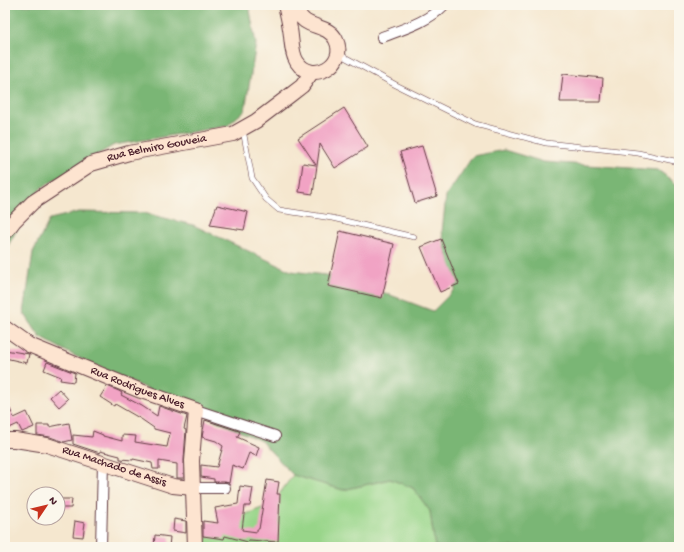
<svg xmlns="http://www.w3.org/2000/svg" width="684" height="552" font-family="'Gochi Hand',sans-serif">
	<style>
		.green { fill: #98d589; stroke: #717a5a }
		.forest { fill: #7ab675; stroke: #626a50 }
		.building { fill: #f1a3c4 }
		.lines { fill: none; stroke-linecap: round; stroke-linejoin: round }
		.lane-casing { stroke: #643d44; stroke-width: 6 }
		.street-casing { stroke: #643d44; stroke-width: 12 }
		.secondary-casing { stroke: #643d44; stroke-width: 16 }
		.lane { stroke: #fff; stroke-width: 5 }
		.street { stroke: #fff; stroke-width: 10 }
		.secondary { stroke: #fde4d0; stroke-width: 14 }
		.labels { text-anchor: middle; dominant-baseline: central; stroke-width: 4; stroke-linejoin: round; paint-order: stroke }
		.street-label { font-size: 12px; fill: #4a1f2b; stroke: #fbf7ec }
	</style>
	<rect width="100%" height="100%" fill="#fbf7ec"/>
	<filter id="ink" filterUnits="userSpaceOnUse"><feTurbulence type="fractalNoise" baseFrequency=".025" numOctaves="2"/><feDisplacementMap in="SourceGraphic" scale="8" xChannelSelector="R" yChannelSelector="G"/><feConvolveMatrix kernelMatrix="1 2 1 2 8 2 1 2 1" color-interpolation-filters="sRGB"/></filter>
	<filter id="wash" filterUnits="userSpaceOnUse"><feTurbulence type="fractalNoise" baseFrequency=".012" numOctaves="4" result="noise"/><feDisplacementMap in="SourceGraphic" scale="16" xChannelSelector="R" yChannelSelector="G"/><feGaussianBlur stdDeviation="0.9" result="paint"/><feColorMatrix in="noise" values="0 0 0 0 0 0 0 0 0 0 0 0 0 0 0 0 0 1.4 0 .05"/><feComposite in="paint" operator="in"/></filter>
	<g filter="url(#wash)">
		<rect width="100%" height="100%" fill="#f5e7cf"/>
		<path class="green" d="M293 475 343 490 390 479 413 488 430 511 435 547H203L211 528 272 504Z"/>
		<g class="forest">
			<path d="M5 5H249L256 44 245 110 227 126 114 145 41 188 29 208 5 251Z"/>
			<path d="M504 150 544 162 658 170 679 186V547H435L430 511 413 488 390 479 343 490 293 475 261 441 73 355 40 337 24 313 33 252 50 219 79 212 144 213 193 225 291 271 342 277 433 311 455 289 442 232 446 196 473 156Z"/>
		</g>
		<g id="blocks">
			<g class="building">
				<path d="M563 74 603 78 601 102H560Z"/>
				<path d="M344 108 368 147 335 168 320 144 313 194 299 192 303 163 316 165 298 138Z"/>
				<path d="M422 146 437 196 415 203 400 152Z"/>
				<path d="M217 205 248 212 244 230 210 225Z"/>
				<path d="M340 231 394 244 382 298 328 286Z"/>
				<path d="M441 239 459 284 440 292 421 247Z"/>
				<path d="M5 350 29 354 27 363 5 358Z"/>
				<path d="M47 362 75 373 74 382 60 380 61 377 44 370Z"/>
				<path d="M107 386 119 391 122 393 121 395 142 406 157 416 159 406 187 416 184 429 186 430 184 460V478H177V464L159 461V469H153L152 463 133 459V460L120 459V456L100 451V453L73 444V435L92 437 93 431 103 435V436L122 441V435L136 436 135 442 167 447 170 433 154 429V428L141 419 115 404 114 406 100 397Z"/>
				<path d="M59 389 68 399 59 407 50 397Z"/>
				<path d="M10 409 14 418 27 412 34 427 22 432 18 424 5 430V411Z"/>
				<path d="M205 420 239 431 240 432 237 437 259 447 256 456 249 453 243 469 232 465 229 483 225 482H214V479L201 477V465L217 467 223 446 216 441 202 437Z"/>
				<path d="M69 423 72 440 64 442 50 437 37 435V425H49V427Z"/>
				<path d="M267 480 279 482 277 494H280L278 542 249 540 248 542 225 536 224 539 203 536V521L218 523 215 508 238 504 240 486 253 488 250 506H245L242 530 257 532V529H259Z"/>
				<path d="M58 499H72L71 508H58Z"/>
				<path d="M174 519 186 521V533L173 531Z"/>
				<path d="M75 521 85 523 83 537 73 536Z"/>
				<path d="M155 535 170 537 169 547H154Z"/>
			</g>
		</g>
	</g>
	<g filter="url(#ink)">
		<use href="#blocks" fill-opacity="0" stroke="#643d44" stroke-width="1"/>
		<g class="lines">
			<defs>
				<g id="lane">
					<path d="M339 54 396 85 475 124 546 143 638 153 679 162"/>
					<path d="M243 130 252 178 266 199 279 210 332 218 414 237"/>
				</g>
				<g id="street">
					<path d="M382 37C403 29 428 22 444 5"/>
					<path d="M196 410 275 436"/>
					<path d="M193 488H225"/>
					<path d="M101 547 103 462"/>
				</g>
				<g id="secondary">
					<path d="M285 5C287 13 289 21 290 29 292 39 291 53 297 62 312 85 348 64 336 40 330 27 315 28 305 21 300 17 295 10 290 5"/>
					<path id="s1" d="M5 233 14 221 33 202 91 164 129 153 233 134 256 121 289 96 302 86 312 72"/>
					<path id="s2" d="M5 328 29 345 141 391 196 410 192 461 195 547"/>
					<path id="s3" d="M5 440H15L47 445 173 486 193 488"/>
				</g>
			</defs>
			<use href="#lane" class="lane-casing"/>
			<use href="#street" class="street-casing"/>
			<use href="#secondary" class="secondary-casing"/>
			<use href="#lane" class="lane"/>
			<use href="#street" class="street"/>
			<use href="#secondary" class="secondary"/>
		</g>
	</g>
	<g class="labels">
		<g class="street-label">
			<text stroke="none"><textPath href="#s1" startOffset="179">Rua Belmiro Gouveia</textPath></text>
			<text stroke="none"><textPath href="#s2" startOffset="146">Rua Rodrigues Alves</textPath></text>
			<text stroke="none"><textPath href="#s3" startOffset="113">Rua Machado de Assis</textPath></text>
		</g>
	</g>
	<rect width="684" height="552" fill="none" stroke="#fbf7ec" stroke-width="20"/>
	<g transform="translate(46 506) rotate(55)"><circle r="19" fill="#fbf7ec" stroke="#b4a19f"/>
	<path d="M0-3L7 15L0 10L-7 15Z" fill="#c8321e"/>
	<text y="-6" font-size="11" font-weight="bold" text-anchor="middle" fill="#4a1f2b">N</text>
	</g>
</svg>
